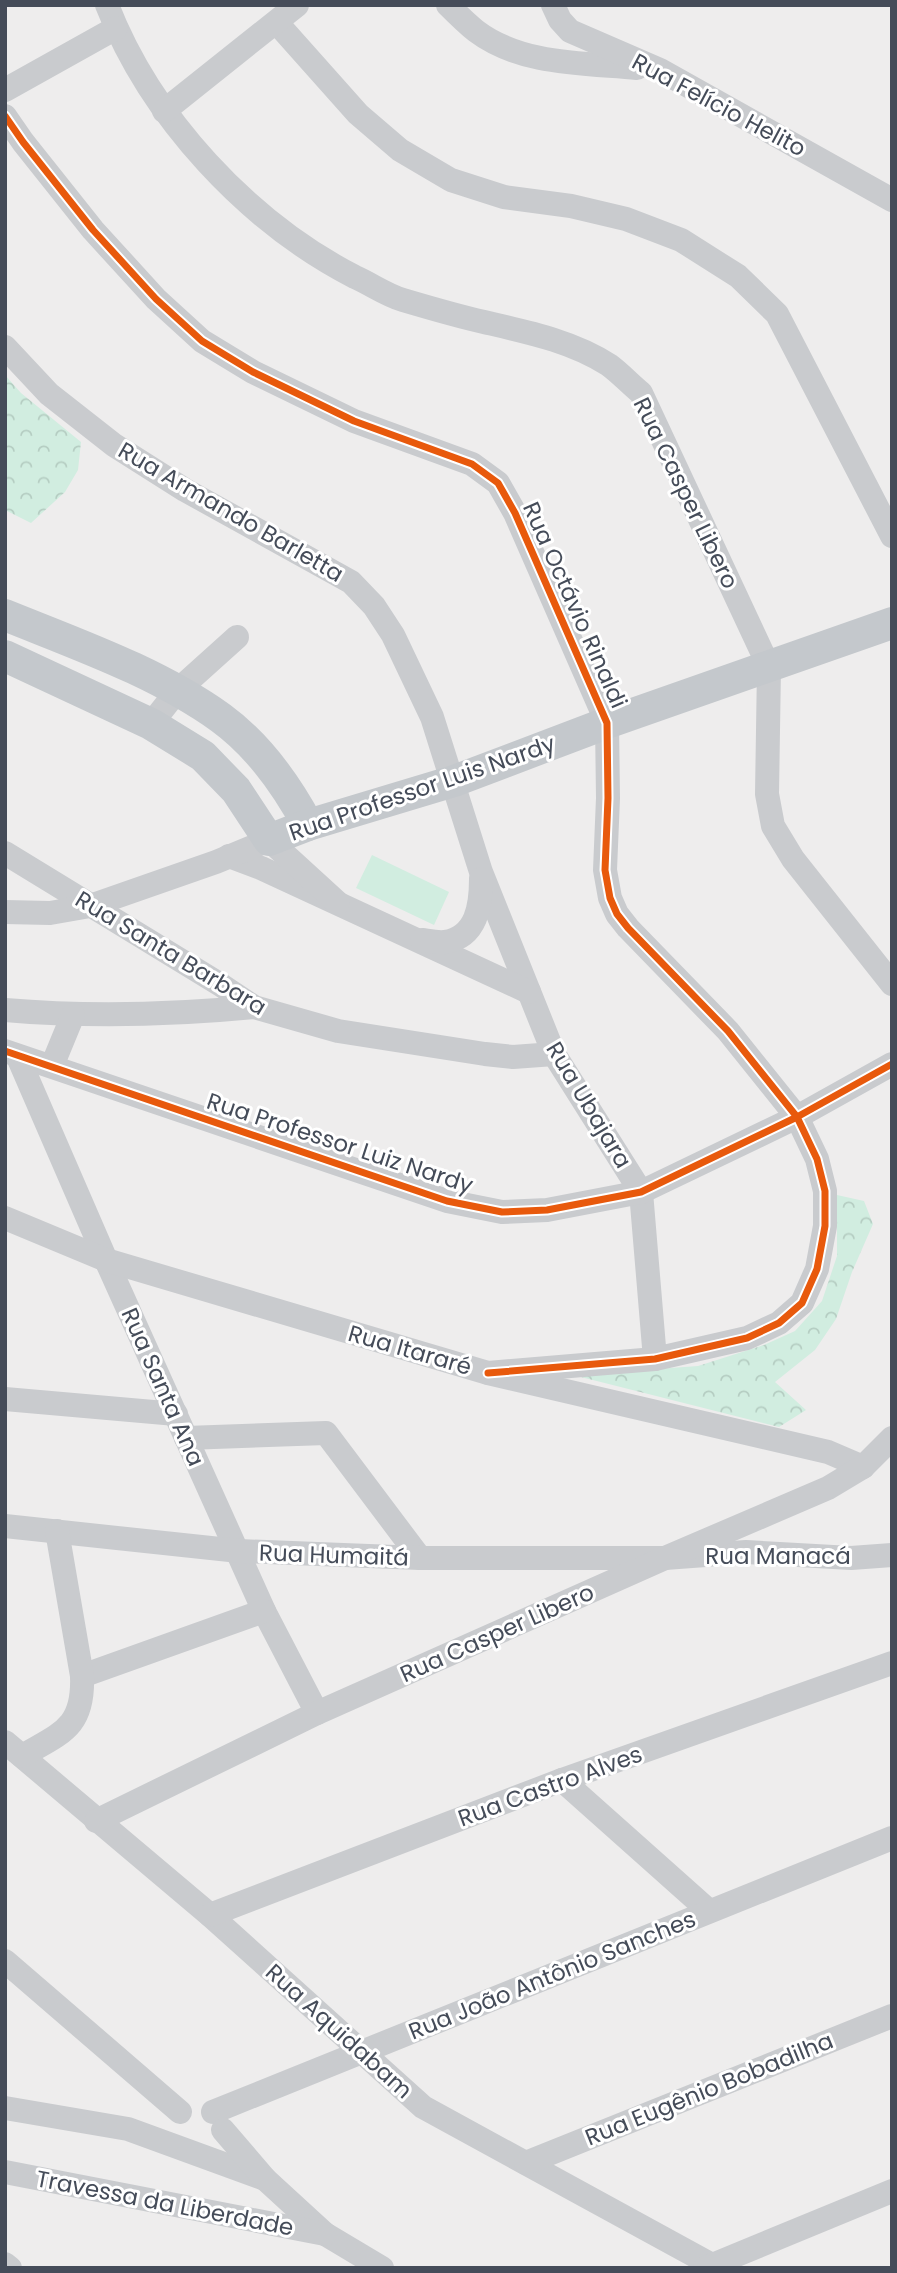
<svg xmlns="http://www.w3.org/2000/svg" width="897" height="2273" font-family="Poppins,sans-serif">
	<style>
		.green { fill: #d1ede0 }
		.forest { fill: url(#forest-crowns) }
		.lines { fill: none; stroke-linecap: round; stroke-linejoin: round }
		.minor { stroke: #c9cbce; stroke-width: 24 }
		.major { stroke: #c4c8cc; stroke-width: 32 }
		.cycleway-casing { stroke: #fff; stroke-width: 11 }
		.cycleway { stroke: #e8590c; stroke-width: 7 }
		.labels { text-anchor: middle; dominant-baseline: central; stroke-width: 6; stroke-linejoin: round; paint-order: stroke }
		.street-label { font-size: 23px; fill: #454c59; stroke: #fff }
	</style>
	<defs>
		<pattern id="forest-crowns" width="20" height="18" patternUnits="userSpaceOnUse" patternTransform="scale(1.75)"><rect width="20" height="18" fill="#d1ede0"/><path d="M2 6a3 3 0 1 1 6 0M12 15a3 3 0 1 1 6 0" fill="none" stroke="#b5cdc2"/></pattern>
	</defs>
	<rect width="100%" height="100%" fill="#eeeded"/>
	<path class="green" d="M372 855 449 892 434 925 356 888Z"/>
	<g class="forest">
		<path d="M5 375 21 393 81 442 78 470 65 492 31 523 5 510Z"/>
		<path d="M837 1195 864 1201 873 1224 852 1272 836 1319 815 1350 775 1382 806 1410 779 1427 573 1375 698 1366 764 1345 795 1331 822 1301 837 1256Z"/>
	</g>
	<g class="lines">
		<g class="minor">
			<path d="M107 5C151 118 248 222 355 277 371 284 386 295 403 300 430 308 457 316 484 322 527 332 572 341 609 365 620 373 630 384 641 393L769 667 767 794 773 826 793 859 892 984"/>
			<path d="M448 5C457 14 466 23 476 31 521 65 583 63 637 68"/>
			<path d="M553 5 560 20 570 31 660 70 892 200"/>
			<path d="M277 23 358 114 400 150 451 180 504 197 571 206 626 219 681 240 738 276 777 314 892 536"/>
			<path d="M5 90 116 28"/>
			<path d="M164 111 297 5"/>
			<path d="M5 116 23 142 93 230 156 299 202 341 253 372 354 421 472 464 498 483 515 513 607 723 608 798 605 870 610 898 617 914 628 928 728 1031 797 1117 817 1159 825 1191V1226L817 1269 802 1303 779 1323 747 1338 655 1359 488 1373"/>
			<path d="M5 347 49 394 114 445 185 490 351 582 374 606 393 635 432 717 481 872 554 1054 641 1192 655 1359"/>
			<path d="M151 724 177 691 237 637"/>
			<path d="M5 853 221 985 254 1007 338 1031 485 1054 513 1057 554 1054"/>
			<path d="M229 856 261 868 529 992"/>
			<path d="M5 912 50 913 90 906 216 862 269 840 338 903"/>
			<path d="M422 940C429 941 438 943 445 942 477 937 481 905 481 879"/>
			<path d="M5 1010C88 1017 171 1015 254 1007"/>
			<path d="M5 1051 447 1201 502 1212 547 1210 641 1192 797 1117 892 1064"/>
			<path d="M18 1057 106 1260 264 1611 317 1713"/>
			<path d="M52 1066 73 1015"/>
			<path d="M5 1218 106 1260 488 1373 828 1452 863 1467"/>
			<path d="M5 1399 176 1414"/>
			<path d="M186 1438 326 1433 420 1558"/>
			<path d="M5 1526 239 1551 420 1558H665L746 1552 851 1558 892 1555"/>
			<path d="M82 1676 264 1611"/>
			<path d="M5 1742 210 1915 423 2107 712 2265"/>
			<path d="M22 1756C61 1733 84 1728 82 1676L57 1531"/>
			<path d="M562 1780 709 1911"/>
			<path d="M96 1821 317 1713 665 1558 828 1488 863 1467 892 1438"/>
			<path d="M210 1915 562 1780 892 1663"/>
			<path d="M5 1961 180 2112"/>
			<path d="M5 2108 128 2129 265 2179"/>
			<path d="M213 2112 892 1838"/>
			<path d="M223 2130 265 2179 325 2234 382 2268"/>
			<path d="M526 2163 892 2016"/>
			<path d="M5 2172 325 2234"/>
			<path d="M5 2264 10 2268"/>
			<path d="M705 2268 892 2191"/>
		</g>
		<g class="major">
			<path d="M5 615C79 645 157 672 221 718 258 745 287 786 308 825"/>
			<path d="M5 656 151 724 203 756 236 790 269 840 308 825 454 781 607 723 892 623"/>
		</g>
		<defs>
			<g id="cycleway">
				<path d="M5 116 23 142 93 230 156 299 202 341 253 372 354 421 472 464 498 483 515 513 607 723 608 798 605 870 610 898 617 914 628 928 728 1031 797 1117 817 1159 825 1191V1226L817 1269 802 1303 779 1323 747 1338 655 1359 488 1373"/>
				<path d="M5 1051 447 1201 502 1212 547 1210 641 1192 797 1117 892 1064"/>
			</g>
		</defs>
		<use href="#cycleway" class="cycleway-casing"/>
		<use href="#cycleway" class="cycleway"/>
	</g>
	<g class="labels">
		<g class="street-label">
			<text transform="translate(719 105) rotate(28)">Rua Felício Helito</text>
			<text transform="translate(686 493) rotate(64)">Rua Casper Libero</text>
			<text transform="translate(231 512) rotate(30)">Rua Armando Barletta</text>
			<text transform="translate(575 605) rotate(66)">Rua Octávio Rinaldi</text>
			<text transform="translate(422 788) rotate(-19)">Rua Professor Luis Nardy</text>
			<text transform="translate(171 953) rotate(31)">Rua Santa Barbara</text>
			<text transform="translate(589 1105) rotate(59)">Rua Ubajara</text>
			<text transform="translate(340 1143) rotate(18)">Rua Professor Luiz Nardy</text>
			<text transform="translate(410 1350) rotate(16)">Rua Itararé</text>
			<text transform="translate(163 1387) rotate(66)">Rua Santa Ana</text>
			<text transform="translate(334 1555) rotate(2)">Rua Humaitá</text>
			<text x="778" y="1556">Rua Manacá</text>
			<text transform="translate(497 1633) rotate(-24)">Rua Casper Libero</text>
			<text transform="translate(550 1786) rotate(-20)">Rua Castro Alves</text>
			<text transform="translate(552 1975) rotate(-22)">Rua João Antônio Sanches</text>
			<text transform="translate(339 2031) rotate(42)">Rua Aquidabam</text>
			<text transform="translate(709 2089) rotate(-22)">Rua Eugênio Bobadilha</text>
			<text transform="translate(165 2203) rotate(11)">Travessa da Liberdade</text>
		</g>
	</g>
	<rect width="897" height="2273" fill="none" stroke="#454c59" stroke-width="14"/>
</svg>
